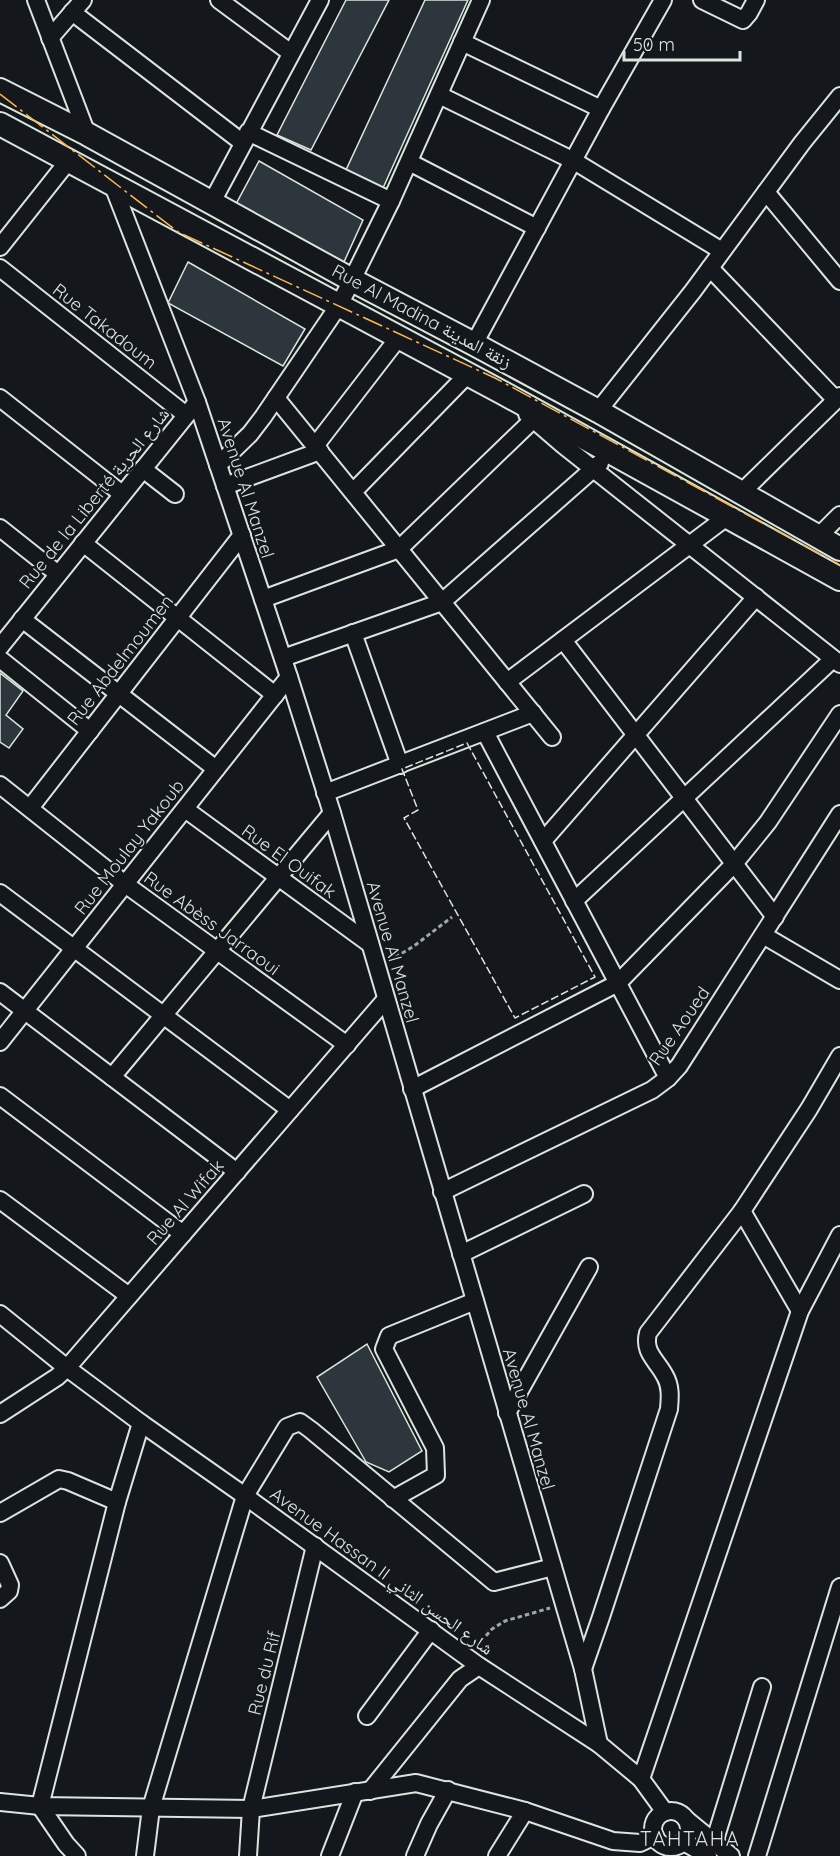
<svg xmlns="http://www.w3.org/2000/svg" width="840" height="1856" font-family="Quicksand,'Noto Naskh Arabic',sans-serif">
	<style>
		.building { fill: #2c363c; stroke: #d8e6dc; stroke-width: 1.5 }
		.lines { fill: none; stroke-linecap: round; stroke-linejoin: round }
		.minor-casing { stroke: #d8e6dc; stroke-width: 20 }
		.major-casing { stroke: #d8e6dc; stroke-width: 26 }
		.path { stroke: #9da8a2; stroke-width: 3; stroke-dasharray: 4.5 3; stroke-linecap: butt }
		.minor { stroke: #14181c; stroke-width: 16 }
		.major { stroke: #14181c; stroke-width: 22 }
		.fence { stroke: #d8e6dc; stroke-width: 1.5; stroke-dasharray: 8 3; stroke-linecap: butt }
		.power { stroke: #ffb74d; stroke-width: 1.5; stroke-dasharray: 21 4.5 3 4.5; stroke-linecap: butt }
		.labels { text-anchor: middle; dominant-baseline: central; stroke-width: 4.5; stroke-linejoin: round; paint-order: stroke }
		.street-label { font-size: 18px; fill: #d8e6dc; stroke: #14181c }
		.neighbourhood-label { font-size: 20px; letter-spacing: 1.5px; fill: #d8e6dc; stroke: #14181c }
	</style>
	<rect width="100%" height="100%" fill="#14181c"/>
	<g class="building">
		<path d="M346 0H389L311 150 277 135Z"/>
		<path d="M425 0H468L383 188 346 170Z"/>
		<path d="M259 161 363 220 344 262 236 204Z"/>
		<path d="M188 262 305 329 283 366 168 303Z"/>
		<path d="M0 673 23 691 6 715 23 729 9 748 0 742Z"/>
		<path d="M367 1344 422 1451 389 1472 366 1462 317 1377Z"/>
	</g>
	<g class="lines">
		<defs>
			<g id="minor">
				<path d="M36 0 87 134"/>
				<path d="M219 0 291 53"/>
				<path d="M702 0 743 20 749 13 756 0"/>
				<path d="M72 12 243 143"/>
				<path d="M50 38 83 0"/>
				<path d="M462 42 601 109"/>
				<path d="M439 95 574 161 722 251"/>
				<path d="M248 132 391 201"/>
				<path d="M409 162 537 228"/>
				<path d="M112 183 197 402 289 677 332 813 583 1669 599 1744"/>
				<path d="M766 192 840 281"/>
				<path d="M212 202 320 0"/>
				<path d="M0 247 69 160"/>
				<path d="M0 268 186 415"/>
				<path d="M710 268 836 400"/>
				<path d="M474 344 601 109 663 0"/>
				<path d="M0 398 122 494"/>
				<path d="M276 398 552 737"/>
				<path d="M598 411 693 291 802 143 840 96"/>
				<path d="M527 414 563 445 840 664"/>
				<path d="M315 446 399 337"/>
				<path d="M218 465 250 434 263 417 339 305 352 280 391 201 481 0"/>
				<path d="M143 469 175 494"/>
				<path d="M225 486 320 451"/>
				<path d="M353 492 468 374"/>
				<path d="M741 493 840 396"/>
				<path d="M0 528 58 574"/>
				<path d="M818 537 840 515"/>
				<path d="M83 543 275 695"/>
				<path d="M263 599 399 549 540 413"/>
				<path d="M22 619 216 769"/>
				<path d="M353 633 400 765"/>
				<path d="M563 640 775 917"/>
				<path d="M0 647 197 402"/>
				<path d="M283 658 442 602 600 463"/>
				<path d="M0 659 90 731"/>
				<path d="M507 682 728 516"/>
				<path d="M485 732 668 1078"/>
				<path d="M0 785 125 884 347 1045"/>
				<path d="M325 793 533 713"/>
				<path d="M30 808 242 535"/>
				<path d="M185 809 370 944"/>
				<path d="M543 841 756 597"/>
				<path d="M0 893 290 1110"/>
				<path d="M574 901 833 659"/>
				<path d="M763 935 840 980"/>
				<path d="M0 992 237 1172"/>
				<path d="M0 1042 289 677"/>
				<path d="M112 1077 332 813"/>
				<path d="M412 1089 618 983 734 864 768 822 840 714"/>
				<path d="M0 1096 183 1234"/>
				<path d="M442 1192 652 1090 668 1078 679 1066 840 814"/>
				<path d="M0 1200 129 1296"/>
				<path d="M742 1211 800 1311"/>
				<path d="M461 1254 584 1194"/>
				<path d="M0 1314 67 1368 141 1423 245 1496 479 1666 599 1744 641 1779 665 1812"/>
				<path d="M507 1413 589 1267"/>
				<path d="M0 1414 57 1377 67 1368 386 999"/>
				<path d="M393 1499 436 1475 435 1448 384 1349 389 1336 475 1301"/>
				<path d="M0 1513 59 1479 68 1481 117 1502"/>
				<path d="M0 1563 10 1585 9 1591 0 1599"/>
				<path d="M583 1669 601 1617 669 1409C670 1398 671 1386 665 1376 657 1360 643 1353 648 1333L742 1211 809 1109 840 1056"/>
				<path d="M367 1716 431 1630"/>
				<path d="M641 1779 800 1311 840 1235"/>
				<path d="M370 1791 460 1679 479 1666"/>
				<path d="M0 1802 40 1806 251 1809 416 1783 525 1811 613 1841 640 1843 655 1836"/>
				<circle cx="671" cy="1829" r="18"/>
				<path d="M687 1820 731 1856"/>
				<path d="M684 1842 708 1856"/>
				<path d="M714 1843 762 1687"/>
				<path d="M77 1856 66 1844 40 1806 117 1502 141 1423"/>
				<path d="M145 1856 151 1808 245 1496 287 1427 300 1422 311 1430 494 1582 553 1567"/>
				<path d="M248 1856 251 1809 315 1546"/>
				<path d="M330 1856 355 1792"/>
				<path d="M415 1856 429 1824 448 1790"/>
				<path d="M497 1856 525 1811"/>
				<path d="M757 1856 840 1587"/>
			</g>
			<g id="major">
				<path d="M0 90 87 134 352 280 474 344 598 411 840 549"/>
				<path d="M0 124 503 393 840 579"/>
			</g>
		</defs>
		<use href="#minor" class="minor-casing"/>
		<use href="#major" class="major-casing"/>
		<g class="path">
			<path d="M389 961 414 946 452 917"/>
			<path d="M476 1647 492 1629 505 1621 550 1608"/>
		</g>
		<use href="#minor" class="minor"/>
		<use href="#major" class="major"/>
		<path class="fence" d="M467 743 595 977 515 1018 404 818 418 810 402 769Z"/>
		<path class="power" d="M0 94 178 232 495 378 840 565"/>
	</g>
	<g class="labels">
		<g class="street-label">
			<text transform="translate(422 316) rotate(28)">Rue Al Madina زنقة المدينة</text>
			<text transform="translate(105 326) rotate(38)">Rue Takadoum</text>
			<text transform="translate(246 488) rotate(72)">Avenue Al Manzel</text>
			<text transform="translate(94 498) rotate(-51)">Rue de la Liberté شارع الحرية</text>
			<text transform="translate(120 660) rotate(-52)">Rue Abdelmoumen</text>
			<text transform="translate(129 847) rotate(-52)">Rue Moulay Yakoub</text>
			<text transform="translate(289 861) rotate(36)">Rue El Ouifak</text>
			<text transform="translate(212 923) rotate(36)">Rue Abèss Jarraoui</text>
			<text transform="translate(393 952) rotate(74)">Avenue Al Manzel</text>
			<text transform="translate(679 1026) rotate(-55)">Rue Aoued</text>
			<text transform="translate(185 1202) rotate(-49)">Rue Al Wifak</text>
			<text transform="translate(529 1419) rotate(74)">Avenue Al Manzel</text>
			<text transform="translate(382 1571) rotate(36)">Avenue Hassan II شارع الحسن الثاني</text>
			<text transform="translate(264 1673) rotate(-76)">Rue du Rif</text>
		</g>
		<g class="neighbourhood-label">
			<text x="690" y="1838">TAHTAHA</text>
		</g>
	</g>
	<path d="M624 51v9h116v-9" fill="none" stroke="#d8e6dc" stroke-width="3"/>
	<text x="633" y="51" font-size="18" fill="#d8e6dc" stroke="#14181c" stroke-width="4.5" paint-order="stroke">50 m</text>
</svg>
